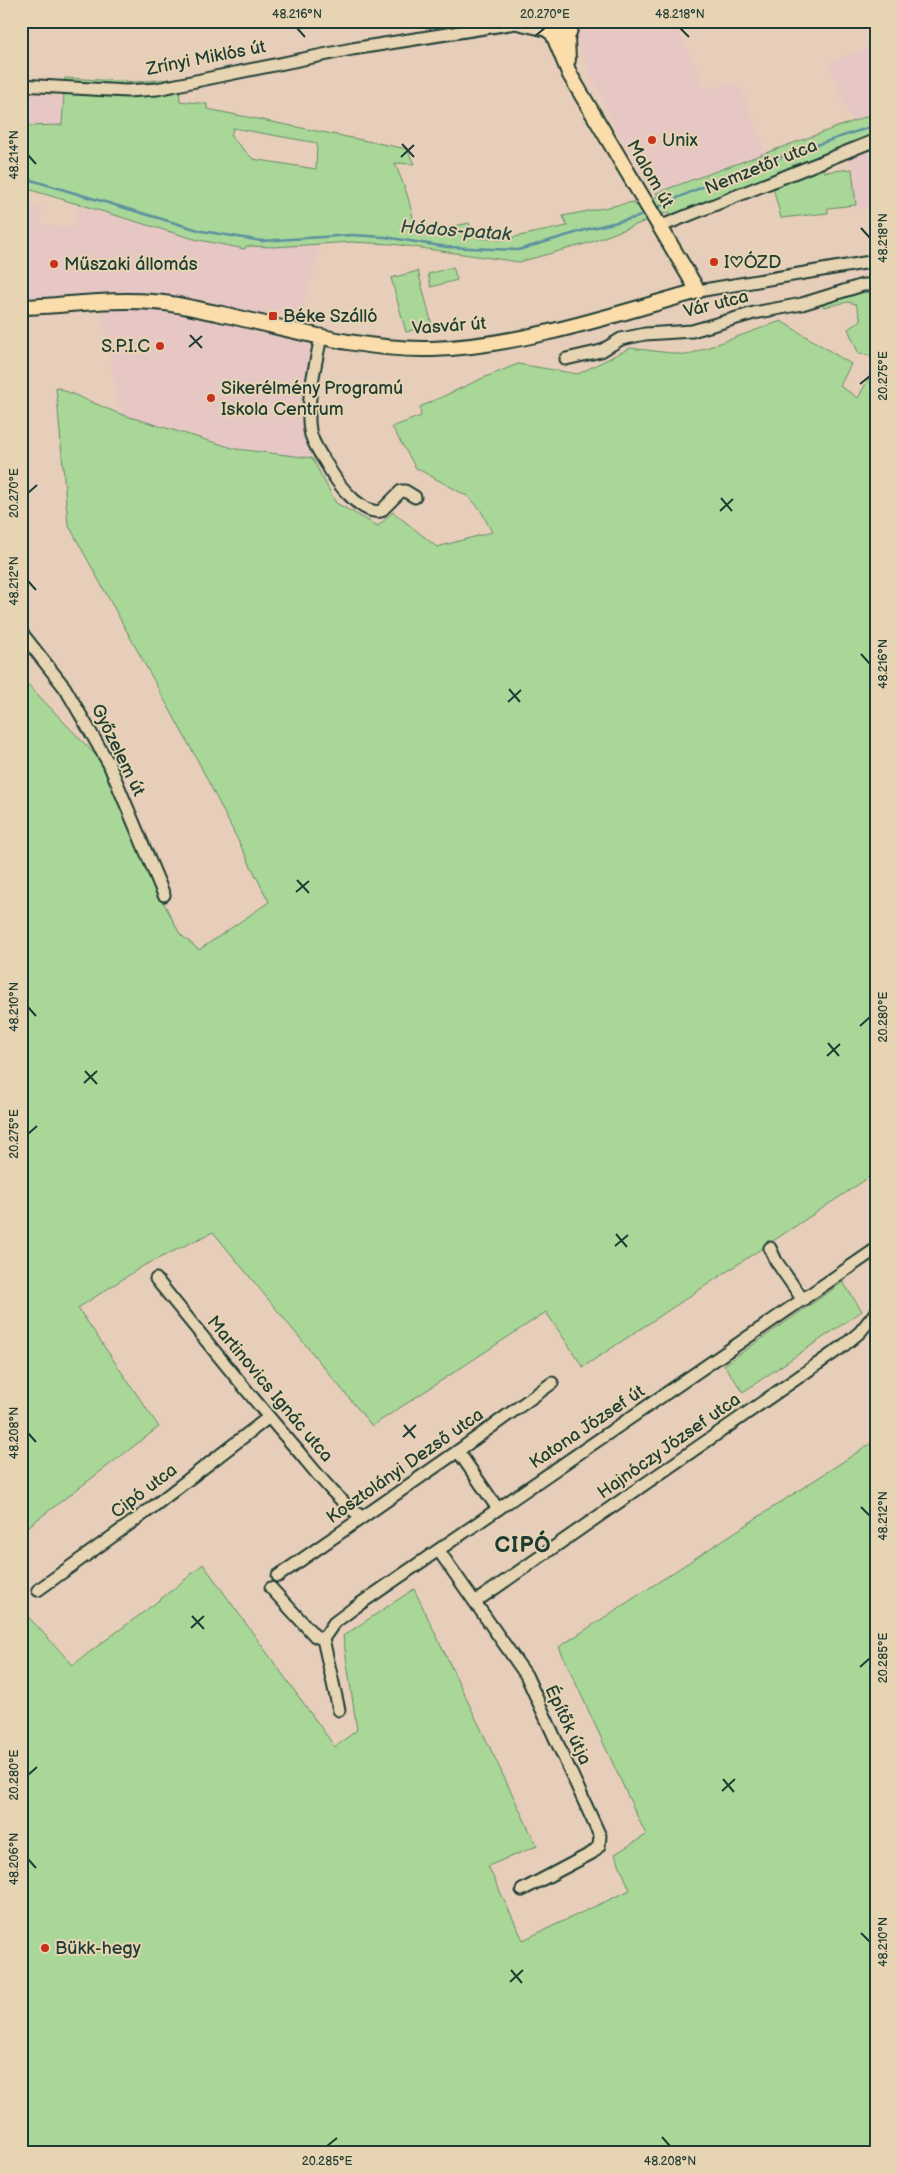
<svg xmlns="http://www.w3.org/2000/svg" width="897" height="2174" font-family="'Balsamiq Sans',sans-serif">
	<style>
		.built { fill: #e7c7c4 }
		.green { fill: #a8d797; stroke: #648a66; fill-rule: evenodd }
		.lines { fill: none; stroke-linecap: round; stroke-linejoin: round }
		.stream { stroke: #5c909f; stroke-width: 2.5 }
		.minor-casing { stroke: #1f3d34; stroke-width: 15 }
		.major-casing { stroke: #1f3d34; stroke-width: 18 }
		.minor { stroke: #e7d4b2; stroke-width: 11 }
		.major { stroke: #faddab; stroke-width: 14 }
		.ticks { fill: none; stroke: #1f3d34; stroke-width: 2 }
		.poi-dot { fill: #c8321e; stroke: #e7d4b2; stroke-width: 2 }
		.labels { text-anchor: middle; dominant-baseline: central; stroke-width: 4; stroke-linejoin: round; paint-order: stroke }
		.street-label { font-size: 18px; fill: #1f3d34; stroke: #e7d4b2 }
		.poi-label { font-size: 18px; fill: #1f3d34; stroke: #e7d4b2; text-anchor: start }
		.water-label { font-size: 19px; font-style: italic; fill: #294b46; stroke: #e7d4b2 }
		.district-label { font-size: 22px; font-weight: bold; letter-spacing: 1px; fill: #1f3d34; stroke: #e7d4b2 }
		.neatline { fill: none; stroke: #1f3d34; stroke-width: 2 }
		.ticks-label { font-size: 12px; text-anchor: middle; fill: #1f3d34 }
	</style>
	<rect width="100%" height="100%" fill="#e7ceba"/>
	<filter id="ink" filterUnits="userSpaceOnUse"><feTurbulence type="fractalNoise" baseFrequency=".02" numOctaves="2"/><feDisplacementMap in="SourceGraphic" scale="10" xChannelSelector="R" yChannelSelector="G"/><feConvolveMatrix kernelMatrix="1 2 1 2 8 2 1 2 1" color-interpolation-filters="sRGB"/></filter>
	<g filter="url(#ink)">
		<g class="built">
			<path d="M574 21H674L706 89 734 82 743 92 766 154 656 193 645 180 611 119 580 49Z"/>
			<path d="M876 45V113L852 122 828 63Z"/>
			<path d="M21 94 63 96 62 125 21 126Z"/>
			<path d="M876 146V207L856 209 850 155Z"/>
			<path d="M78 205 194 239 245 249 246 246 321 244 299 324 316 329 305 382V435L312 458 236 449 120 414 99 299 21 300V206L40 208 41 225 74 228Z"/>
		</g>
		<g class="green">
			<path d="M65 78 136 82 179 78 180 101 207 104V109L407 149 414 164 395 163 407 194 416 228 438 233 437 230 469 223 477 238 500 240 567 226 563 216 633 202 636 206 658 196 656 193 876 113V135L861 139 675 216 669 212 589 243 519 262 392 244 351 242 275 247 246 246 245 249 194 239 21 187V126L62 125ZM233 128 317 143 316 169 253 159 231 137Z"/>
			<path d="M822 167 824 172 852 169 856 205 828 208V213L781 218 773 187Z"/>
			<path d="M453 267 457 280 431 287 428 274Z"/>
			<path d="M418 271 432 325 406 332 391 278Z"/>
			<path d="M864 289 876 293V356L859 354 848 329 861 320 856 304 848 302 824 307 820 303Z"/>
			<path d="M781 321 851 364 840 386 858 398 876 365V1170L865 1180 583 1367 546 1312 372 1426 213 1232 143 1266 78 1308 159 1427 21 1532V677L104 764 157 890 180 934 199 950 269 902 198 761 68 524 56 387 120 414 236 449 312 458 336 503 378 526 393 512 437 547 492 532 480 509 469 497 416 468 392 427 421 416 420 407 483 378 518 364 578 374 630 348 687 355Z"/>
			<path d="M843 1282 862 1311 743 1392 724 1365Z"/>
			<path d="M876 1440V2153H21V1609L73 1665C116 1631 162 1601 203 1564L335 1747 357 1730 343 1636 414 1589 537 1846 488 1866 523 1940 630 1890 615 1854 646 1835 559 1647Z"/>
		</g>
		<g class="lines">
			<g class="stream">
				<path d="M21 177 202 231 262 241 352 235 385 237 447 247 518 250 592 228 638 217 647 212"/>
				<path d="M654 209C725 174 801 150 876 125"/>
			</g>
			<defs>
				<g id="minor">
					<path d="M519 24 549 31"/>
					<path d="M21 85 127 91 157 89 352 49 529 21"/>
					<path d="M659 227 876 140"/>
					<path d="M698 291 876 261"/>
					<path d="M321 336C316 364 304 408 311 435 314 445 320 454 326 463 332 474 339 485 348 494 355 502 370 514 381 511L401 491H405L415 497"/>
					<path d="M566 359 601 351 621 339 645 334 692 331 754 313 802 304 863 285H876"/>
					<path d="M21 632 65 688 109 764 164 895"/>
					<path d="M770 1248 776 1261 803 1300"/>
					<path d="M156 1279C201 1334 245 1390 292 1444 314 1469 334 1498 362 1517"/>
					<path d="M458 1451 498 1509"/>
					<path d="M439 1551 526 1675 600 1836 599 1846 592 1853 522 1890"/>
					<path d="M278 1576 458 1451 552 1383"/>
					<path d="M271 1588 315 1636 323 1639 339 1710"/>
					<path d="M38 1590 145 1513 269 1417"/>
					<path d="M475 1602 842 1347 860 1332 876 1312"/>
					<path d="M323 1639 334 1623 354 1608 876 1249"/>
				</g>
				<g id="major">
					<path d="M545 21 549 31 561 35"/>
					<path d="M568 60 567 38 573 21"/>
					<path d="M21 307C65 306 109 298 153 302 175 303 196 309 217 313 288 328 359 351 432 349 521 346 613 315 698 291L570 75 553 34"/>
				</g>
			</defs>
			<use href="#minor" class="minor-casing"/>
			<use href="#major" class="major-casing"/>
			<use href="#minor" class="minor"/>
			<use href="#major" class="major"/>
		</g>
	</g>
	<path class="ticks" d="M297 28 305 37M680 28 689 37M535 36 545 28M402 144 414 157M28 155 36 164M401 157 414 145M861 228 870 238M190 335 202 348M189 347 202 336M860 384 870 376M28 493 37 485M721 498 732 511M720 511 733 499M28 581 36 590M861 654 870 664M509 689 520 702M508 702 521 690M297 880 309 893M296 892 309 881M28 1007 36 1016M860 1026 870 1017M828 1043 839 1056M827 1056 840 1044M85 1071 97 1084M84 1083 97 1071M28 1134 37 1126M616 1234 627 1247M615 1246 628 1235M404 1425 415 1438M28 1433 36 1442M403 1437 416 1425M861 1507 870 1516M192 1616 204 1629M191 1628 204 1616M860 1667 870 1658M28 1775 37 1767M723 1779 734 1792M722 1791 735 1779M28 1859 36 1868M861 1933 870 1942M511 1970 522 1983M510 1982 523 1970M662 2137 670 2146M327 2146 337 2138"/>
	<g class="poi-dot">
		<circle cx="652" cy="140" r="5"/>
		<circle cx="714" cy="262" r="5"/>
		<circle cx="54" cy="264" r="5"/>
		<rect x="268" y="311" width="10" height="10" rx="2.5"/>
		<circle cx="160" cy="346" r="5"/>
		<circle cx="211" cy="398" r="5"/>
		<circle cx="45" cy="1948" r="5"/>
	</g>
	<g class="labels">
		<g class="street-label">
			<text transform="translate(206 58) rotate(-11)">Zrínyi Miklós út</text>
			<text transform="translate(761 167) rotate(-22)">Nemzetőr utca</text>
			<text transform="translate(650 174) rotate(60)">Malom út</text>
			<text transform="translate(716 304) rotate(-14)">Vár utca</text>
			<text transform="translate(449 326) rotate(-4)">Vasvár út</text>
			<text transform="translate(118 750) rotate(64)">Győzelem út</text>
			<text transform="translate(270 1389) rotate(50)">Martinovics Ignác utca</text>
			<text transform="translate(587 1427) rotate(-34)">Katona József út</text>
			<text transform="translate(669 1446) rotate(-35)">Hajnóczy József utca</text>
			<text transform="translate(405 1466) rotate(-35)">Kosztolányi Dezső utca</text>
			<text transform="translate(144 1491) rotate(-37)">Cipó utca</text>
			<text transform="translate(568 1725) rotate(65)">Építők útja</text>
		</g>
		<g class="poi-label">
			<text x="662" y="140">Unix</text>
			<text x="724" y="262">I♥ÓZD</text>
			<text x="64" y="264">Műszaki állomás</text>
			<text x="283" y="316">Béke Szálló</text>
			<text x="150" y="346" text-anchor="end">S.P.I.C</text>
			<text x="221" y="388">Sikerélmény Programú<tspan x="221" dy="21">Iskola Centrum</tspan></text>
			<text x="55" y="1948">Bükk-hegy</text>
		</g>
		<g class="water-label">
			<text transform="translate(456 231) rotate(4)">Hódos-patak</text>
		</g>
		<g class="district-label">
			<text x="523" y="1545">CIPÓ</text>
		</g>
	</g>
	<rect width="897" height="2174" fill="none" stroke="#e7d4b2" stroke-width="55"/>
	<rect x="28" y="28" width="842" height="2118" class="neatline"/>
	<g class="ticks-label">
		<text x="297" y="18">48.216°N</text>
		<text x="545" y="18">20.270°E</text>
		<text x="680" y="18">48.218°N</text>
		<text transform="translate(14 155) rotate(-90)" y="4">48.214°N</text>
		<text transform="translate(883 238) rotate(-90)" y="4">48.218°N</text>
		<text transform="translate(883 376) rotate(-90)" y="4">20.275°E</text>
		<text transform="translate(14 493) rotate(-90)" y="4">20.270°E</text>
		<text transform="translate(14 581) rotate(-90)" y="4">48.212°N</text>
		<text transform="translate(883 664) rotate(-90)" y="4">48.216°N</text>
		<text transform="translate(14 1007) rotate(-90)" y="4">48.210°N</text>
		<text transform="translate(883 1017) rotate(-90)" y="4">20.280°E</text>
		<text transform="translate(14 1134) rotate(-90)" y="4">20.275°E</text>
		<text transform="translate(14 1433) rotate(-90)" y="4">48.208°N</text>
		<text transform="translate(883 1516) rotate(-90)" y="4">48.212°N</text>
		<text transform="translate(883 1658) rotate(-90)" y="4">20.285°E</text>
		<text transform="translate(14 1775) rotate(-90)" y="4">20.280°E</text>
		<text transform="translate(14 1859) rotate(-90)" y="4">48.206°N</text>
		<text transform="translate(883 1942) rotate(-90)" y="4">48.210°N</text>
		<text x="327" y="2165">20.285°E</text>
		<text x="670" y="2165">48.208°N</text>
	</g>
</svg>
